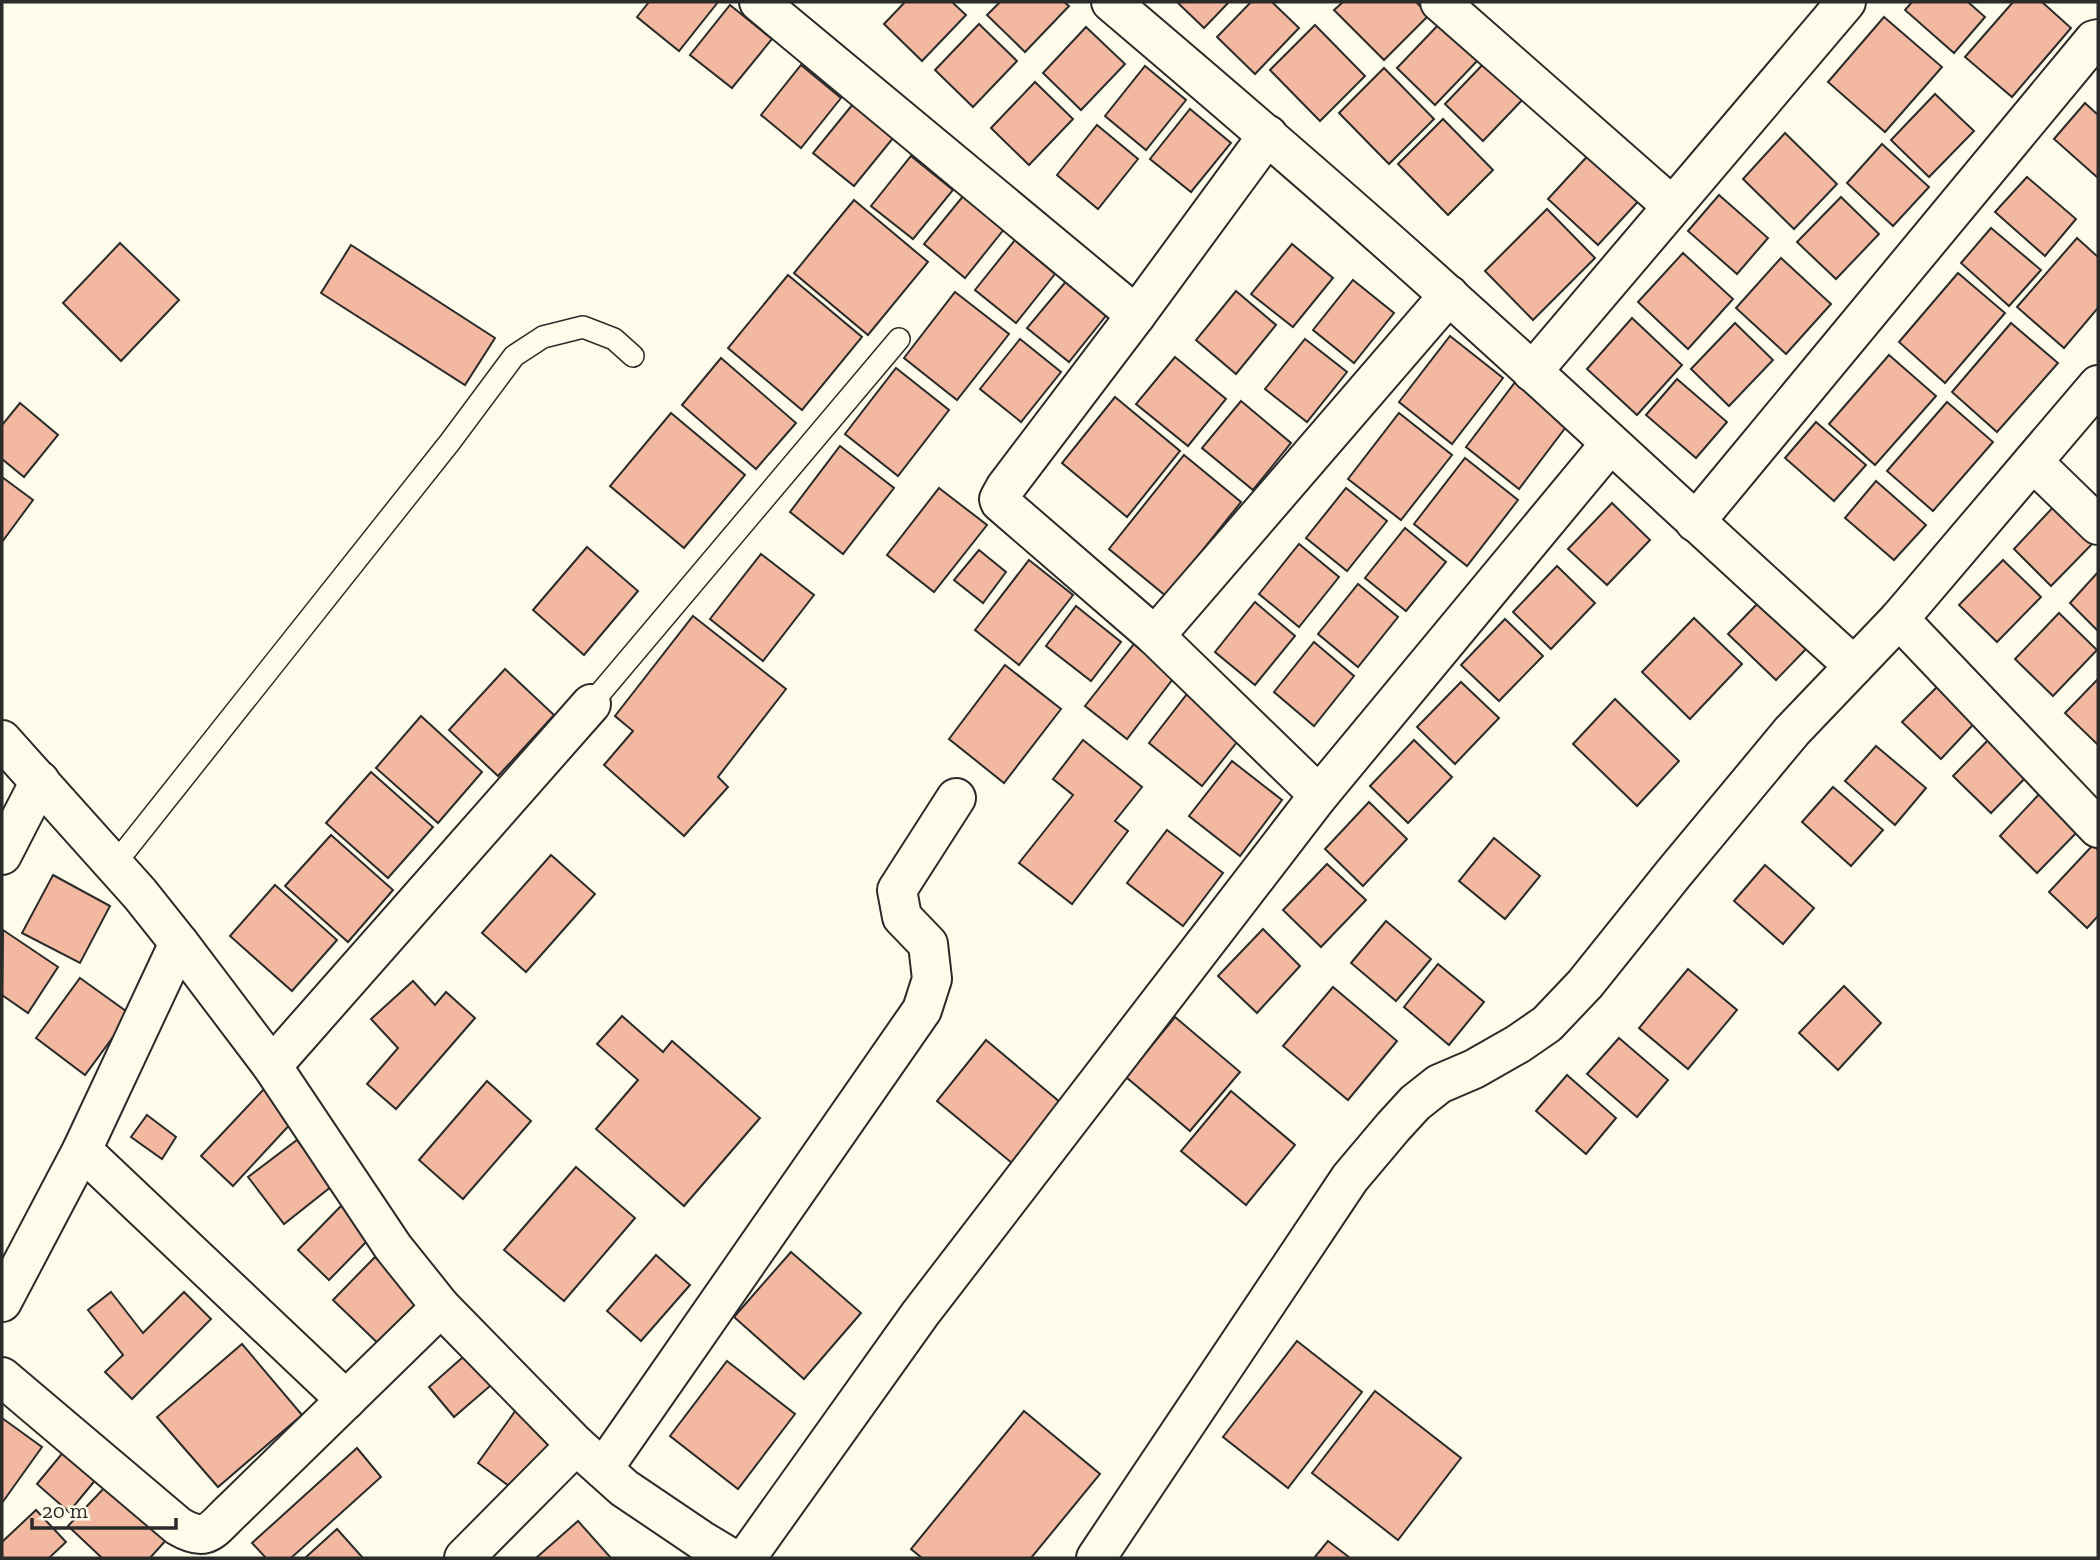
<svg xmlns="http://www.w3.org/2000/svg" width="2100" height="1560" font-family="'Zilla Slab',serif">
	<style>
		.building { fill: #f2b8a0; stroke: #2b2b2b; stroke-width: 2 }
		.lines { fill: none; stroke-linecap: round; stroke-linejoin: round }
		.service-casing { stroke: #2b2b2b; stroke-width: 24 }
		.minor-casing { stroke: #2b2b2b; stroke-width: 42 }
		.tertiary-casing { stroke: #2b2b2b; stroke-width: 42 }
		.service { stroke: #fdfbea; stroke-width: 21 }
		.minor { stroke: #fdfbea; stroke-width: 38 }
		.tertiary { stroke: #fdfbea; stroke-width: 38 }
	</style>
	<rect width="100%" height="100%" fill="#fdfbea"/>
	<g class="building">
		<path d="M649 2H718L679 51 637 17Z"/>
		<path d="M905 2H952L966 15 922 61 884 24Z"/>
		<path d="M1000 2H1064L1069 6 1025 52 987 15Z"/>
		<path d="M1177 2H1229L1204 28Z"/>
		<path d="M1251 2H1272L1299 28 1255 74 1217 37Z"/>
		<path d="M1343 2H1416L1429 15 1384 60 1334 10Z"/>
		<path d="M1912 2H1968L1985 17 1954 53 1905 10Z"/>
		<path d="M2013 2H2042L2071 28 2012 97 1965 57Z"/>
		<path d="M730 5 772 39 732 88 690 55Z"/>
		<path d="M1884 17 1942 67 1885 132 1828 82Z"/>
		<path d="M1441 22 1479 59 1435 105 1397 68Z"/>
		<path d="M979 24 1017 61 973 107 935 70Z"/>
		<path d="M1315 25 1365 76 1320 121 1270 70Z"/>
		<path d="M1086 27 1125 64 1081 110 1043 73Z"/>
		<path d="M1489 58 1527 95 1483 141 1445 104Z"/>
		<path d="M801 65 841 98 801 148 761 115Z"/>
		<path d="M1145 66 1186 100 1146 150 1105 116Z"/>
		<path d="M1384 68 1434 119 1389 164 1339 113Z"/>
		<path d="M1035 82 1073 119 1029 165 991 128Z"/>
		<path d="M1935 94 1974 131 1929 177 1891 140Z"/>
		<path d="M2085 103 2098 115V178L2054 139Z"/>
		<path d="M853 104 894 137 854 186 813 153Z"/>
		<path d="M1190 109 1231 143 1191 192 1150 159Z"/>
		<path d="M1443 119 1493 170 1448 215 1398 164Z"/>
		<path d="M1097 125 1138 159 1098 209 1057 175Z"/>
		<path d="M1785 133 1837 184 1794 229 1743 179Z"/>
		<path d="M1882 144 1929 187 1893 226 1847 183Z"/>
		<path d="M1594 149 1644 195 1598 245 1548 199Z"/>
		<path d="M911 156 953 190 913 239 871 206Z"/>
		<path d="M2027 177 2076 219 2045 256 1995 212Z"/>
		<path d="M964 195 1005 228 965 278 924 244Z"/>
		<path d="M1719 195 1768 238 1737 274 1688 231Z"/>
		<path d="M1841 197 1879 234 1836 279 1797 242Z"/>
		<path d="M854 200 928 262 868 335 794 273Z"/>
		<path d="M1547 209 1595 258 1533 320 1485 271Z"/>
		<path d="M1991 228 2041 270 2009 306 1961 263Z"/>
		<path d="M2077 238 2098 257V308L2064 348 2017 307Z"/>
		<path d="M1015 240 1055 274 1016 323 975 290Z"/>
		<path d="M120 243 179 300 121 361 63 303Z"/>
		<path d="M1292 244 1333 278 1293 327 1251 294Z"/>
		<path d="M351 245 495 338 465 385 321 293Z"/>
		<path d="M1683 253 1733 299 1688 349 1638 302Z"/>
		<path d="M1781 258 1831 304 1786 354 1736 308Z"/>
		<path d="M1958 273 2005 313 1945 383 1899 342Z"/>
		<path d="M788 275 862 337 802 410 728 348Z"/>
		<path d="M1068 279 1109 312 1069 362 1027 328Z"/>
		<path d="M1353 280 1394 313 1354 363 1313 330Z"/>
		<path d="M1236 291 1276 325 1236 374 1196 340Z"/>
		<path d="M955 292 1009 334 957 400 904 358Z"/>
		<path d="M1632 318 1682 365 1637 415 1587 369Z"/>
		<path d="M1735 323 1773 360 1729 406 1691 369Z"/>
		<path d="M2011 323 2058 363 1997 432 1952 392Z"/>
		<path d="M1450 336 1503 378 1452 444 1399 402Z"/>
		<path d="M1020 339 1061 372 1021 422 980 389Z"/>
		<path d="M1305 339 1347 372 1307 422 1265 389Z"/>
		<path d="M1889 355 1936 396 1875 465 1829 424Z"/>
		<path d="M1175 357 1226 399 1188 446 1136 404Z"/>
		<path d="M721 358 796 423 756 469 682 405Z"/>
		<path d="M896 368 949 410 898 476 845 434Z"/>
		<path d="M1677 379 1727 422 1696 458 1646 415Z"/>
		<path d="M1516 381 1569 423 1519 489 1466 447Z"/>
		<path d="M1115 397 1180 451 1127 517 1062 463Z"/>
		<path d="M1241 401 1291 443 1253 490 1202 448Z"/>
		<path d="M1947 402 1993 442 1933 511 1887 471Z"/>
		<path d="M20 403 58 435 24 477 2 459V425Z"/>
		<path d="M671 413 745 475 684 548 610 486Z"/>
		<path d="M1399 413 1452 455 1401 520 1348 479Z"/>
		<path d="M1816 422 1866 465 1834 501 1785 458Z"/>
		<path d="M840 446 894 488 843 554 790 512Z"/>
		<path d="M1184 455 1241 502 1166 596 1109 549Z"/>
		<path d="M1465 458 1518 500 1467 566 1414 524Z"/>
		<path d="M2 477 33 500 2 542Z"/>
		<path d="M1876 481 1926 525 1894 560 1845 518Z"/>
		<path d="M939 488 987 525 934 592 887 555Z"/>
		<path d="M1346 488 1387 521 1347 571 1306 538Z"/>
		<path d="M1612 503 1650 540 1607 585 1568 549Z"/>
		<path d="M2057 503 2096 540 2051 586 2014 549Z"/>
		<path d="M1405 528 1446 562 1406 611 1365 578Z"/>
		<path d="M1299 544 1339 577 1299 627 1259 594Z"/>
		<path d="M587 547 638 591 584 655 533 610Z"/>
		<path d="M979 550 1006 572 983 603 954 580Z"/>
		<path d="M761 554 814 595 763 661 710 619Z"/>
		<path d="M1029 560 1073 595 1019 665 975 630Z"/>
		<path d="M2003 560 2041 597 1997 642 1959 605Z"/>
		<path d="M1557 566 1595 603 1551 649 1513 612Z"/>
		<path d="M2098 572V631L2070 603Z"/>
		<path d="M1358 584 1398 617 1358 667 1318 634Z"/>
		<path d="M1761 600 1808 647 1776 680 1728 634Z"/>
		<path d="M1255 602 1295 636 1255 685 1215 652Z"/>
		<path d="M1076 606 1121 642 1091 681 1046 646Z"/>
		<path d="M2059 613 2097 650 2053 696 2015 659Z"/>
		<path d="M693 616 786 689 718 777 728 787 684 836 604 765 633 731 615 716Z"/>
		<path d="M1694 618 1742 664 1690 719 1642 672Z"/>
		<path d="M1505 619 1543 656 1499 701 1461 665Z"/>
		<path d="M1138 639 1179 671 1127 739 1085 706Z"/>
		<path d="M1314 642 1354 676 1314 726 1274 692Z"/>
		<path d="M1005 665 1061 709 1004 783 949 739Z"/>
		<path d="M505 669 554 715 498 776 449 730Z"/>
		<path d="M1947 677 1984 713 1941 759 1902 722Z"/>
		<path d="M2098 679V745L2065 713Z"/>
		<path d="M1461 682 1499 718 1455 764 1417 727Z"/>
		<path d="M1187 694 1241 737 1202 786 1149 743Z"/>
		<path d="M1615 699 1679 761 1637 806 1573 744Z"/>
		<path d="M421 716 482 772 438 823 376 768Z"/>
		<path d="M1997 731 2035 768 1991 813 1953 776Z"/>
		<path d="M1083 740 1142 787 1115 821 1128 831 1072 904 1019 863 1073 795 1053 779Z"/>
		<path d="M1414 740 1452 777 1408 823 1370 786Z"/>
		<path d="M1876 746 1926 788 1895 825 1845 781Z"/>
		<path d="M1232 761 1282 800 1240 856 1189 816Z"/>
		<path d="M371 772 433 827 388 878 326 823Z"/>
		<path d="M1833 787 1883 830 1851 866 1802 822Z"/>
		<path d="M2043 790 2082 827 2037 873 2000 836Z"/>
		<path d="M1369 802 1407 839 1363 886 1325 849Z"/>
		<path d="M1167 830 1223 873 1183 926 1127 883Z"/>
		<path d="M331 835 393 890 348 942 285 886Z"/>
		<path d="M1494 838 1540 876 1505 919 1459 881Z"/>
		<path d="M2093 845 2098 850V916L2087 928 2049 892Z"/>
		<path d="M551 855 595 894 526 972 482 933Z"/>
		<path d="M1327 864 1366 900 1321 947 1283 910Z"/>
		<path d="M1765 865 1814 908 1783 944 1734 901Z"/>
		<path d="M53 875 110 906 80 963 22 933Z"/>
		<path d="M275 885 337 940 292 991 230 936Z"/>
		<path d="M1386 921 1431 959 1396 1001 1351 963Z"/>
		<path d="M1263 929 1300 966 1257 1013 1218 976Z"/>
		<path d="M3 930 58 967 28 1013 2 995Z"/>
		<path d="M1438 964 1484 1002 1449 1045 1404 1007Z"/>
		<path d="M1688 969 1737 1010 1688 1069 1639 1028Z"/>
		<path d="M80 978 130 1014 85 1075 36 1038Z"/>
		<path d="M413 981 435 1005 446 992 475 1018 396 1109 367 1084 398 1048 371 1019Z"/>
		<path d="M1844 986 1881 1023 1838 1070 1799 1033Z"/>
		<path d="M1333 987 1397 1041 1348 1100 1283 1046Z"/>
		<path d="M622 1016 663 1052 672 1041 760 1118 684 1206 596 1129 638 1080 597 1044Z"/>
		<path d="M1175 1017 1240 1072 1190 1131 1126 1077Z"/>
		<path d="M1619 1038 1668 1080 1637 1117 1587 1074Z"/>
		<path d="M986 1040 1067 1108 1018 1168 937 1101Z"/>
		<path d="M1567 1075 1616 1118 1586 1154 1536 1111Z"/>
		<path d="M487 1081 531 1121 463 1199 419 1160Z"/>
		<path d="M264 1089 295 1119 233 1186 201 1156Z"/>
		<path d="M1231 1091 1295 1145 1246 1205 1181 1151Z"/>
		<path d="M147 1115 176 1137 162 1159 131 1137Z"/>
		<path d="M297 1140 332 1186 284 1224 248 1177Z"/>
		<path d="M576 1167 635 1218 564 1301 504 1250Z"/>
		<path d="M341 1206 372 1236 329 1280 298 1250Z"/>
		<path d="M791 1252 861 1313 804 1379 734 1317Z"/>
		<path d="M656 1255 690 1285 641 1341 607 1311Z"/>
		<path d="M375 1257 428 1309 387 1352 333 1300Z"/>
		<path d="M111 1292 143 1333 184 1292 211 1319 132 1399 105 1372 123 1355 88 1310Z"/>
		<path d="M1297 1341 1362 1392 1288 1488 1223 1437Z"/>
		<path d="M242 1344 302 1415 218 1487 157 1417Z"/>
		<path d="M471 1350 497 1380 454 1417 429 1387Z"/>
		<path d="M727 1361 795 1414 738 1489 670 1436Z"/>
		<path d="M1375 1391 1461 1458 1398 1540 1312 1473Z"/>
		<path d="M516 1410 556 1439 517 1492 478 1463Z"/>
		<path d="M1024 1411 1100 1474 1031 1558H922L911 1549Z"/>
		<path d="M2 1418 42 1447 2 1503Z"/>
		<path d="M357 1448 381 1477 291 1558H266L252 1543Z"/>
		<path d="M65 1450 97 1478 69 1512 37 1484Z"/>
		<path d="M108 1484 167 1539 150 1558H102L68 1526Z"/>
		<path d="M36 1510 66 1542 49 1558H2V1542Z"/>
		<path d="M578 1521 611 1558H536Z"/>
		<path d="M337 1529 363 1558H305Z"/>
		<path d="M1328 1541 1350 1558H1314Z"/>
	</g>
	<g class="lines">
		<defs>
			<g id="service">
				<path d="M591 704 899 339"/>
				<path d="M114 865 450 442 514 356 543 337 583 327 614 339 633 356"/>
			</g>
			<g id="minor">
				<path d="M759 2 1136 315"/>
				<path d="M1111 2C1224 98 1337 195 1447 294 1584 417 1718 543 1854 666"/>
				<path d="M1440 2 1672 206"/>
				<path d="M1268 135 1136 315 1005 488 999 499 1000 502 1155 636 1319 795"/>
				<path d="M1532 372 1846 2"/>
				<path d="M2033 462 2098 525"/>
				<path d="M1695 522 2094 40 2098 39"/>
				<path d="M1899 619 2098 828"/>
				<path d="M1155 636 1449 295"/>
				<path d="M2 855 40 781"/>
				<path d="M272 1066 591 704"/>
				<path d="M82 1150 346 1400"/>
				<path d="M2 1302 82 1150 179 943"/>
				<path d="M2 1377 178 1526C208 1544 212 1529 234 1509L441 1307"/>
				<path d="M603 1469 922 1010 932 979 928 944 902 917 897 890 956 798"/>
				<path d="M464 1558 576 1445"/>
				<path d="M746 1558 920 1314 1319 795 1610 444"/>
				<path d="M1096 1558 1350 1178 1393 1127 1415 1103 1439 1084 1474 1069 1518 1044 1547 1024 1585 984 1674 873 1792 731 1899 619 2098 385"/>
			</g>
			<path id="tertiary" d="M2 740 140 894 179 943 272 1066 393 1247 441 1307 576 1445 624 1488 701 1540 731 1558"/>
		</defs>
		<use href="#service" class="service-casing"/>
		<use href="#minor" class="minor-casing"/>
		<use href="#tertiary" class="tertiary-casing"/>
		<use href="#service" class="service"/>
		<use href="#minor" class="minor"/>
		<use href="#tertiary" class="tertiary"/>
	</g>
	<rect width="2100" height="1560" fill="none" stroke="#2b2b2b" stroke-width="7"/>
	<path d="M32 1518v10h144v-10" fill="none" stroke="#2b2b2b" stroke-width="3.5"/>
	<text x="42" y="1518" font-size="21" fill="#2b2b2b" stroke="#fdfbea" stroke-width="5" paint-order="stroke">20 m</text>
</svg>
